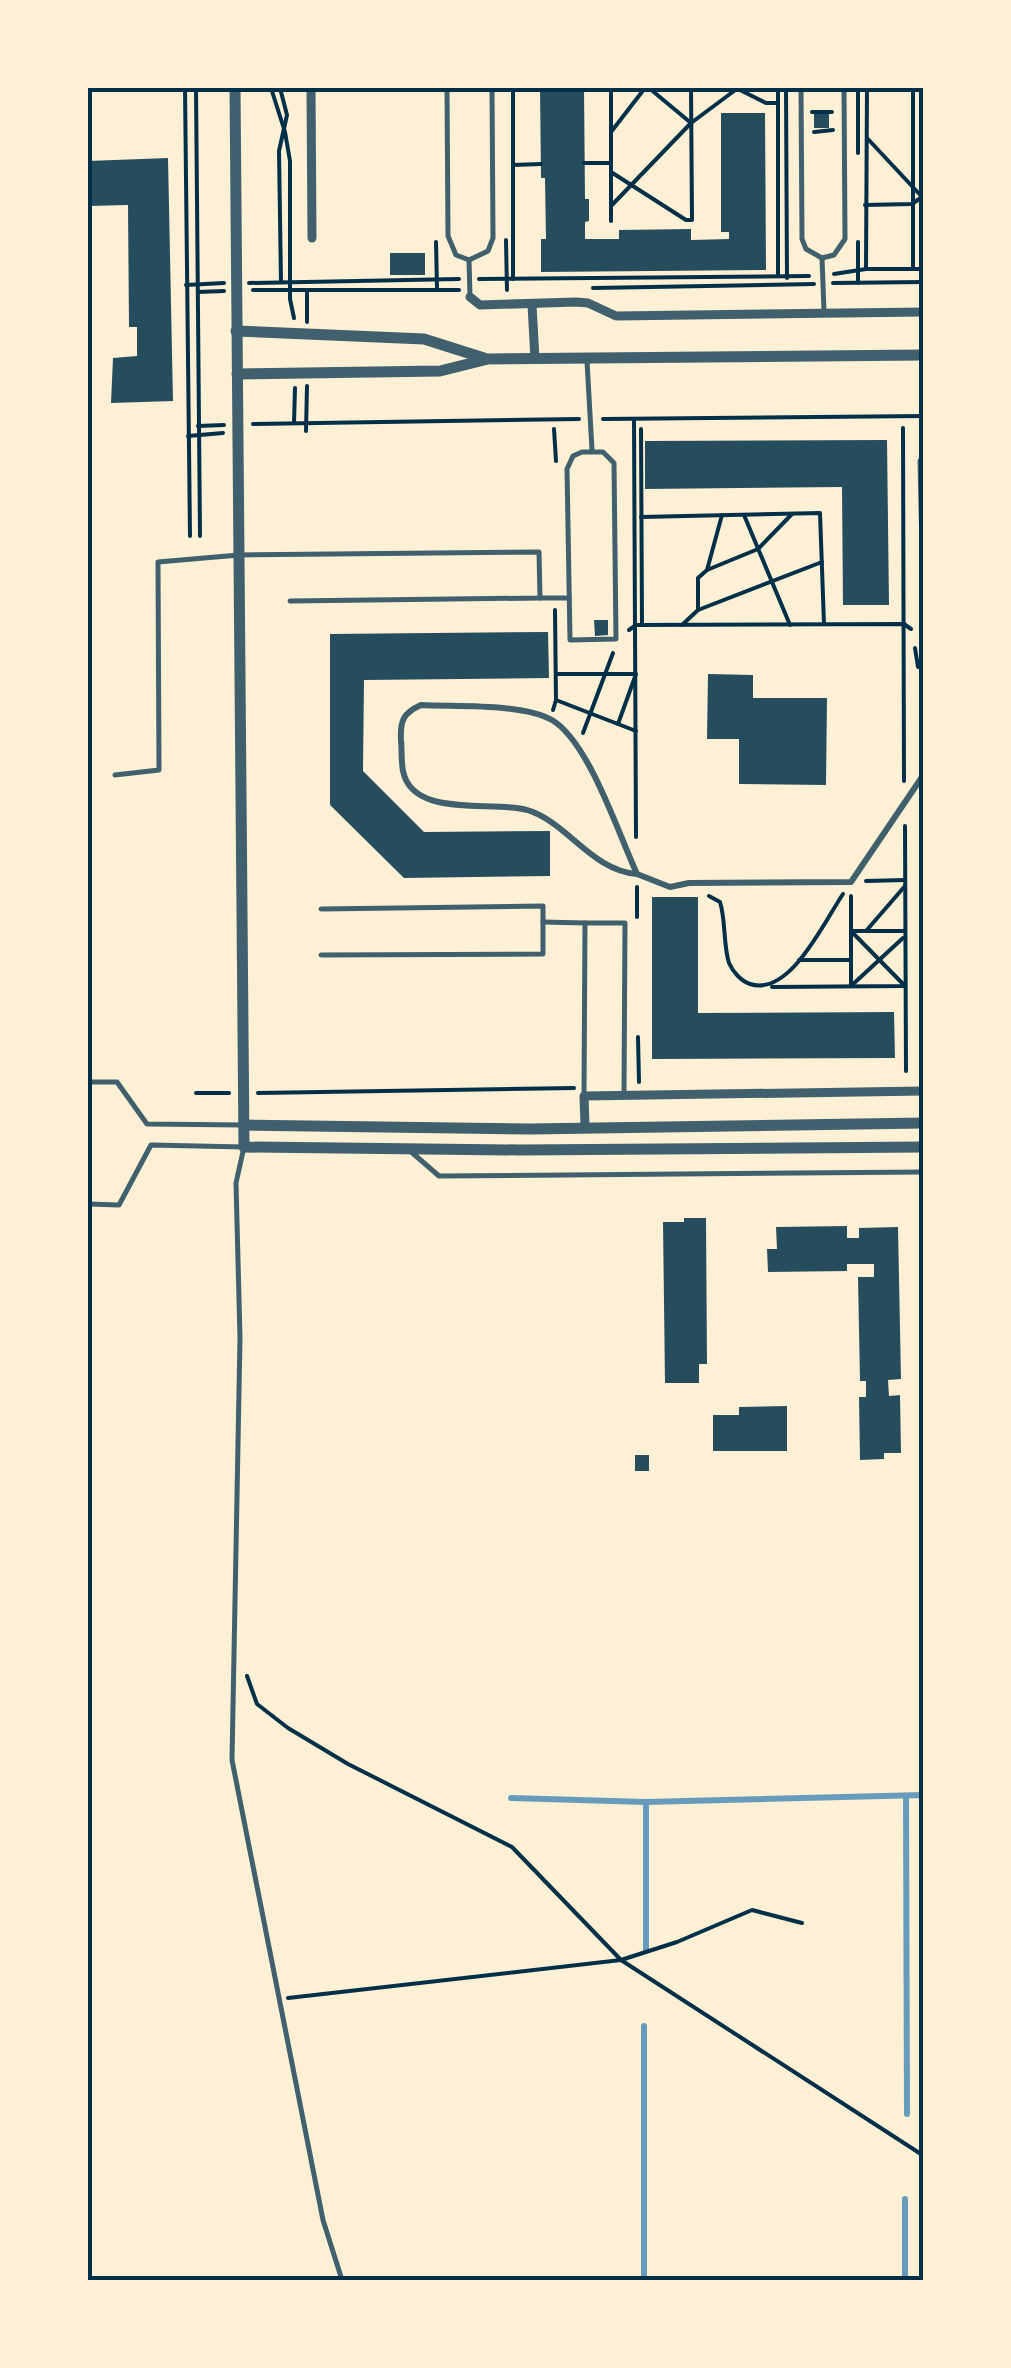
<svg xmlns="http://www.w3.org/2000/svg" width="1011" height="2368" font-family="'Roboto Condensed',sans-serif">
	<style>
		.lines { fill: none; stroke-linecap: round; stroke-linejoin: round }
		.stream { stroke: #669bbc; stroke-width: 6 }
		.building { fill: #264d5e }
		.path { stroke: #003049; stroke-width: 4 }
		.service { stroke: #3f606c; stroke-width: 5 }
		.pedestrian { stroke: #3f606c; stroke-width: 6 }
		.minor { stroke: #3f606c; stroke-width: 9 }
		.tertiary { stroke: #3f606c; stroke-width: 11 }
		.neatline { fill: none; stroke: #003049; stroke-width: 4 }
	</style>
	<rect width="100%" height="100%" fill="#fdf0d5"/>
	<g class="lines">
		<g class="stream">
			<path d="M906 1796 907 2114"/>
			<path d="M511 1798 646 1802 924 1795"/>
			<path d="M646 1949V1802"/>
			<path d="M644 2280V2026"/>
			<path d="M905 2280V2199"/>
		</g>
	</g>
	<g class="building">
		<path d="M540 88H584L585 199H589V221L585 222V239H619V230L691 229V240L729 239V232H721V113H765L766 270 541 272V239H546L545 178H541Z"/>
		<rect x="814" y="114" width="15" height="14"/>
		<path d="M168 158 173 401 111 403 113 358 137 356V327H129L128 205 88 206V161Z"/>
		<rect x="390" y="253" width="35" height="22"/>
		<path d="M887 440 889 605H843L842 487 645 489V441Z"/>
		<path d="M594 620H608V635L595 636Z"/>
		<path d="M548 632 549 678 364 680 363 771 424 832 550 831V876L404 878 330 805V634Z"/>
		<path d="M708 674 753 675V698H827L826 785 739 784V739H707Z"/>
		<path d="M652 897H698V1013L894 1012 895 1058 652 1059Z"/>
		<path d="M684 1218H706L707 1364H699V1383H665L663 1222H684Z"/>
		<path d="M847 1226V1238H859V1228L898 1227 901 1379 888 1380 889 1396 900 1395 901 1453H884V1459L860 1460 859 1397H866V1381H860L858 1277H874V1264H847V1271L768 1272 767 1249H777L776 1227Z"/>
		<path d="M787 1406V1451H713V1415H739V1407Z"/>
		<rect x="635" y="1455" width="14" height="16"/>
	</g>
	<g class="lines">
		<g class="path">
			<path d="M185 88 190 536"/>
			<path d="M196 88 200 536"/>
			<path d="M271 88 285 132 290 161V299L294 318"/>
			<path d="M280 88 287 115 279 151 281 282"/>
			<path d="M513 88V279"/>
			<path d="M649 88 691 123"/>
			<path d="M736 88 766 103H778"/>
			<path d="M778 88V276"/>
			<path d="M786 88 787 278"/>
			<path d="M858 88V153"/>
			<path d="M913 88V269"/>
			<path d="M812 112H832"/>
			<path d="M611 132 645 88"/>
			<path d="M814 132 833 130"/>
			<path d="M867 138 924 199"/>
			<path d="M584 163H611"/>
			<path d="M513 165 541 164"/>
			<path d="M611 172 686 220H692L691 88"/>
			<path d="M865 205 912 204 922 197"/>
			<path d="M611 206 691 123 738 88"/>
			<path d="M611 221V88"/>
			<path d="M506 240 507 290"/>
			<path d="M436 242 437 288"/>
			<path d="M866 269 867 88"/>
			<path d="M834 274 866 269H924"/>
			<path d="M479 279 809 276"/>
			<path d="M249 283 459 279"/>
			<path d="M833 283 924 282"/>
			<path d="M858 283V242"/>
			<path d="M186 285 224 283"/>
			<path d="M593 288 814 284"/>
			<path d="M253 290H459"/>
			<path d="M198 292 224 291"/>
			<path d="M307 322V291"/>
			<path d="M603 419 924 416"/>
			<path d="M634 419 636 837"/>
			<path d="M294 423 295 388"/>
			<path d="M253 424 579 419"/>
			<path d="M198 426 224 425"/>
			<path d="M903 428 904 781"/>
			<path d="M554 429 556 461"/>
			<path d="M641 429 642 625"/>
			<path d="M306 431 307 386"/>
			<path d="M188 436 223 433"/>
			<path d="M744 515 790 625"/>
			<path d="M641 517 820 513 824 624"/>
			<path d="M707 570 758 549 792 514"/>
			<path d="M698 610V578L707 570 722 515"/>
			<path d="M682 625 698 610 822 562"/>
			<path d="M629 630 636 625 904 624 911 629"/>
			<path d="M915 648 918 667H924"/>
			<path d="M556 674H636L618 724"/>
			<path d="M556 700 636 731"/>
			<path d="M553 710 556 700 555 610"/>
			<path d="M583 733 613 653"/>
			<path d="M905 826 906 1071"/>
			<path d="M866 881 905 880"/>
			<path d="M637 887V917"/>
			<path d="M709 896 720 902C726 921 723 944 729 963 733 972 741 981 750 984 790 997 824 922 843 894"/>
			<path d="M851 896V986L903 938"/>
			<path d="M851 931H905"/>
			<path d="M866 931 905 886"/>
			<path d="M799 960H849"/>
			<path d="M772 987 905 986 851 931"/>
			<path d="M638 1037 639 1082"/>
			<path d="M196 1093H229"/>
			<path d="M258 1093 574 1088"/>
			<path d="M247 1676 257 1704 288 1728 348 1764 512 1847 621 1960 924 2156"/>
			<path d="M288 1998 621 1960 677 1942 752 1910 802 1923"/>
		</g>
		<g class="service">
			<path d="M447 88 448 236 456 255 469 260 488 251 493 238 492 88"/>
			<path d="M801 88 802 239 806 249 822 258"/>
			<path d="M822 258 834 255 845 239 844 88"/>
			<path d="M822 258 824 311"/>
			<path d="M469 260 470 297"/>
			<path d="M587 361 592 450"/>
			<path d="M582 452H603L614 463 616 639 570 640 567 469 573 456Z"/>
			<path d="M924 455 920 461 924 639"/>
			<path d="M540 598H569"/>
			<path d="M115 775 159 770 158 562 239 555 539 552 540 598 290 601"/>
			<path d="M321 909 543 906V954L321 955"/>
			<path d="M543 922 585 923"/>
			<path d="M88 1082H117L147 1124 243 1125"/>
			<path d="M584 1096 585 923H625L624 1094"/>
			<path d="M409 1150 439 1176 924 1172"/>
			<path d="M88 1204 119 1205 151 1145 244 1147 236 1183 240 1338 232 1760 323 2220 342 2280"/>
		</g>
		<g class="pedestrian">
			<path d="M421 705C456 707 522 703 552 720 589 742 618 833 637 874 594 871 570 827 533 812 499 798 413 821 403 771 401 761 402 750 401 740 400 721 403 713 421 705Z"/>
			<path d="M637 874 670 887 689 883 851 882 924 774"/>
		</g>
		<g class="minor">
			<path d="M311 88 312 238"/>
			<path d="M470 297 480 305 576 302 588 303 616 316 924 312"/>
			<path d="M532 305 535 359"/>
			<path d="M585 1126 584 1096 924 1091"/>
		</g>
		<g class="tertiary">
			<path d="M235 88 244 1147 520 1150 924 1147"/>
			<path d="M236 331 424 339 484 358"/>
			<path d="M237 374 440 371 488 359 924 355"/>
			<path d="M243 1125 530 1129 924 1123"/>
		</g>
	</g>
	<rect width="1011" height="2368" fill="none" stroke="#fdf0d5" stroke-width="180"/>
	<rect x="90" y="90" width="831" height="2188" class="neatline"/>
</svg>
